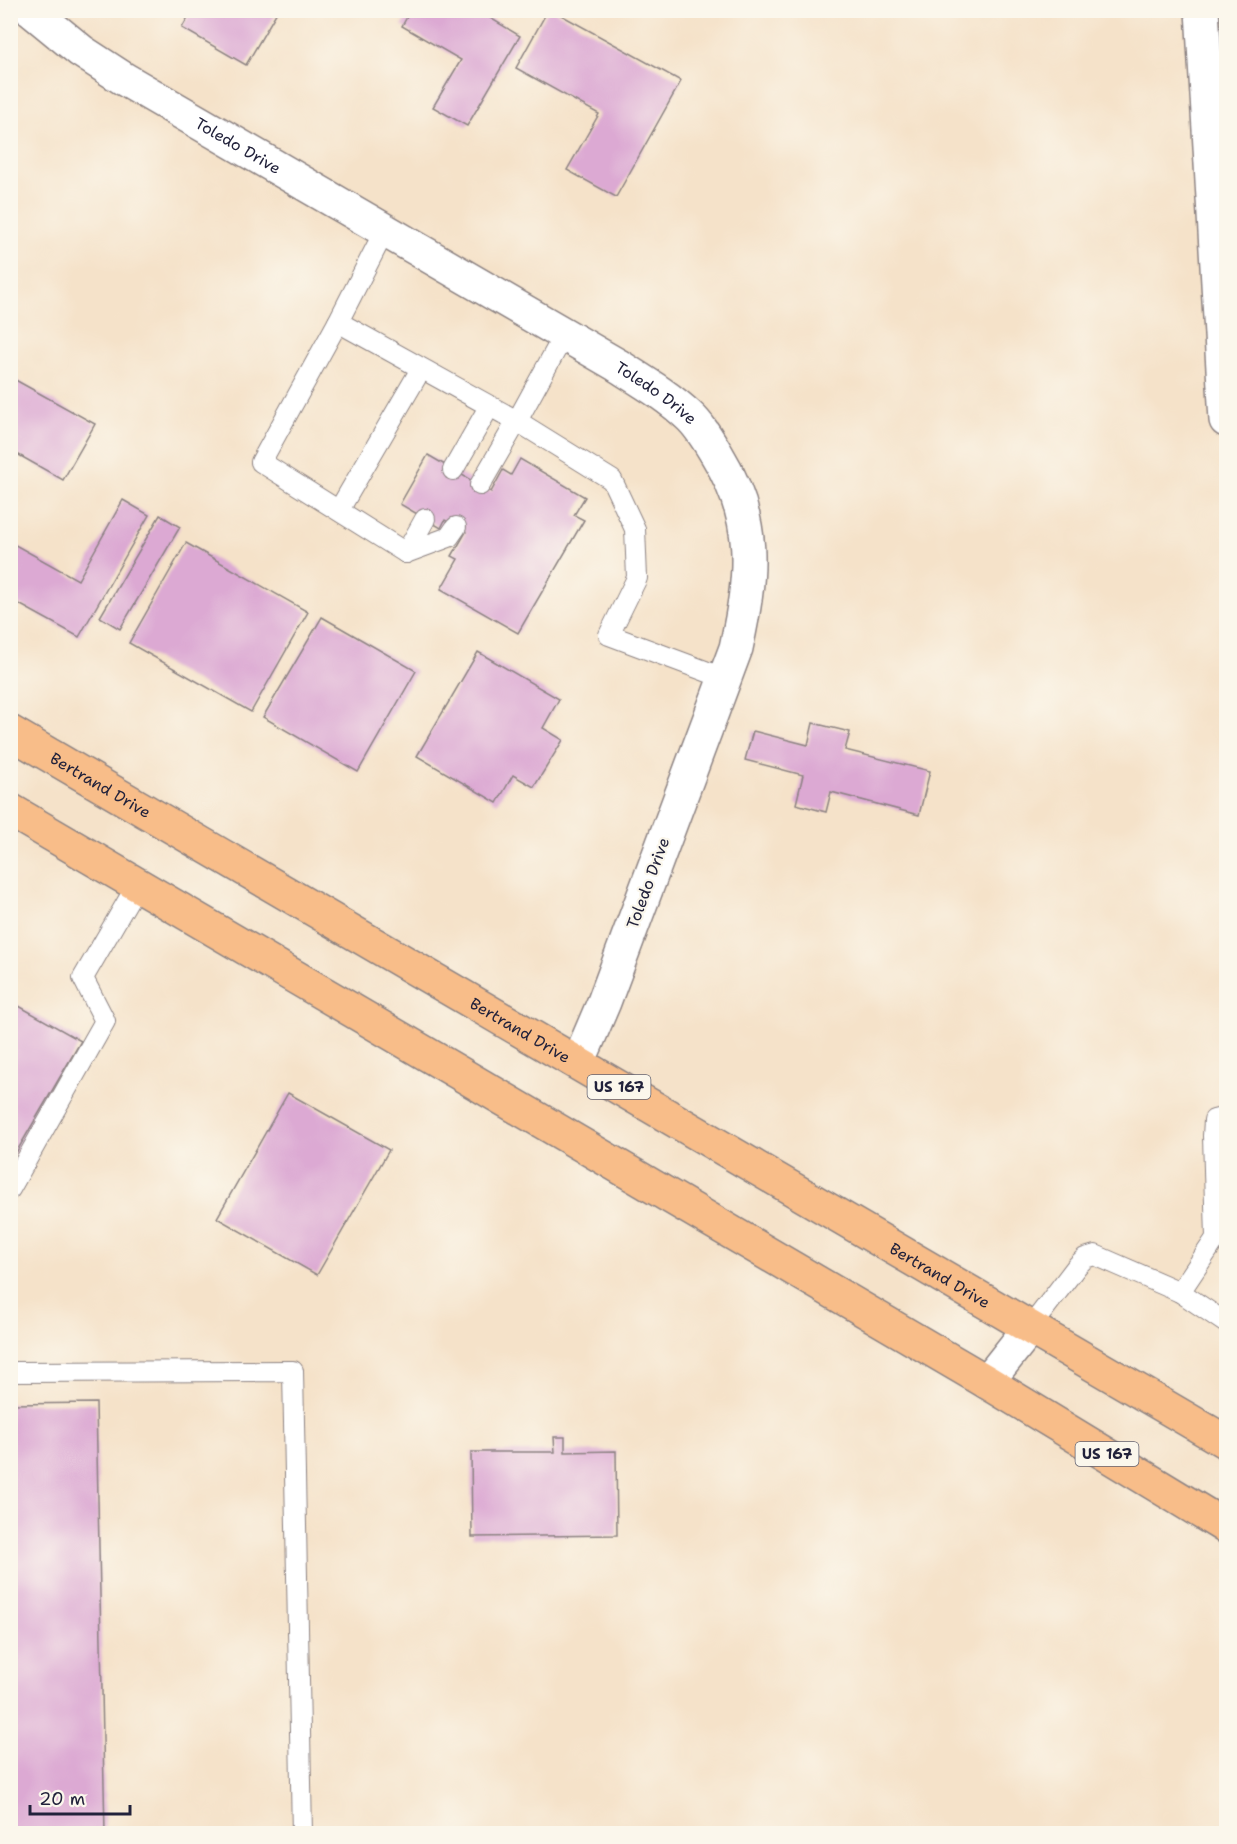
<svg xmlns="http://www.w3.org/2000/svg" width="1237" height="1844" font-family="'Shantell Sans',sans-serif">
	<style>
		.building { fill: #dca9d3 }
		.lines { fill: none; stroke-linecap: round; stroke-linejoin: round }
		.lane-casing { stroke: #8c8282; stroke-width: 22 }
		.street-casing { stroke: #8c8282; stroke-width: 36 }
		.primary-casing { stroke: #8c8282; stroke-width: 36 }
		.lane { stroke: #fff; stroke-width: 20 }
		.street { stroke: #fff; stroke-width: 33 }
		.primary { stroke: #f8bd89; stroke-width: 33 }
		.labels { text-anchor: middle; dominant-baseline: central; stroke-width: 4.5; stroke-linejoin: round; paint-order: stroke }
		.shield { fill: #fbf7ec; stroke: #636270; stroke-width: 1.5 }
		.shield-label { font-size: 15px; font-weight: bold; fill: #22223b }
		.street-label { font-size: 16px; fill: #22223b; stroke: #fbf7ec }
	</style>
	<rect width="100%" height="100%" fill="#fbf7ec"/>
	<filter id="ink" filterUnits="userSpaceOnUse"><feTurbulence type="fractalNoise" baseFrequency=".0167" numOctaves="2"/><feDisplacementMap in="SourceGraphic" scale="12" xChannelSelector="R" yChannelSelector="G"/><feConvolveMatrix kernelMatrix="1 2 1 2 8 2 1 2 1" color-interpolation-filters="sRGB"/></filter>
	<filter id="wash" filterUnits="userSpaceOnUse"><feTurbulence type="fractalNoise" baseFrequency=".008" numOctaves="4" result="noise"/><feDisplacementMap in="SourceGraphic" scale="24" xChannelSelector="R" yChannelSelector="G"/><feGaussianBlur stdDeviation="1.35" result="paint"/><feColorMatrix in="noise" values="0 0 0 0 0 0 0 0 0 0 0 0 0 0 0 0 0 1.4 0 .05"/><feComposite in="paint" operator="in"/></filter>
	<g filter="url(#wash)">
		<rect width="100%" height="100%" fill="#f5e2c9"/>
		<g id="blocks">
			<g class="building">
				<path d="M192 10H278L246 65 182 28Z"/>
				<path d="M411 10H477L520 36 467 126 433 107 461 60 402 26Z"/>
				<path d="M548 10H552L681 81 616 197 567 170 599 114 516 68Z"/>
				<path d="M10 377 95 424 63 480 10 450Z"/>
				<path d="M428 455 491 492 503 470 511 475 520 459 585 497 574 515 584 520 518 633 441 589 458 559 452 556 466 532 445 520 441 528 400 504Z"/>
				<path d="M123 500 149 515 79 637 10 599V542L78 580Z"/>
				<path d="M160 515 180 527 120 629 100 617Z"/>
				<path d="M186 543 308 612 251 712 129 643Z"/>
				<path d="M322 617 416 671 358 772 263 717Z"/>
				<path d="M478 652 559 699 543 728 563 740 534 787 513 775 497 803 417 756Z"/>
				<path d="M813 723 850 732 845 750 930 771 919 815 831 792 826 812 796 804 803 775 745 760 753 731 808 745Z"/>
				<path d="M10 1001 81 1041 10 1163Z"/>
				<path d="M288 1093 389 1150 317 1275 217 1218Z"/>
				<path d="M96 1403 105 1834H10V1404Z"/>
				<path d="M554 1437H565V1452L616 1451 617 1535 472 1537 471 1452H555Z"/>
			</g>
		</g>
	</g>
	<g filter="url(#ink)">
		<use href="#blocks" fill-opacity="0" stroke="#8c8282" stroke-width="1.5"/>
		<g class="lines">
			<defs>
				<g id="lane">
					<path d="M385 230 338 322 517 421 564 335"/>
					<path d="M338 322 261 462 406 553"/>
					<path d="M453 470 489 407"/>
					<path d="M480 485 517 421 612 480 635 529 637 578 609 635 724 678"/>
					<path d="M339 510 421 369"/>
					<path d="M406 553 449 537 456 527"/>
					<path d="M406 553 425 519"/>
					<path d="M10 1189 105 1021 83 978 137 885"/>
					<path d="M1180 1292 1216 1238 1213 1136 1214 1120 1226 1117"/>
					<path d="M1029 1329 1077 1266 1085 1258 1095 1255 1180 1292 1226 1323"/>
					<path d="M10 1372 293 1371 302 1834"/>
				</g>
				<g id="street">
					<path id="s1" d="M31 10 81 51 124 79 617 365C642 381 668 396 689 416 700 426 708 440 716 453 758 521 752 574 736 648L604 1002 578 1063"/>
					<path d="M1202 10 1226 420"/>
					<path d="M987 1382 1029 1329"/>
				</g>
				<g id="primary">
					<path id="s2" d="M10 732 1226 1442"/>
					<path d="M10 810 987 1382 1226 1527"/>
				</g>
			</defs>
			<use href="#lane" class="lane-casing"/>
			<use href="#street" class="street-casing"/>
			<use href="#primary" class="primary-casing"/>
			<use href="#lane" class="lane"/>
			<use href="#street" class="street"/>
			<use href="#primary" class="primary"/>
		</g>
	</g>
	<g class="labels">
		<g class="shield">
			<rect x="587.5" y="1075" width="63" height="24" rx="4.5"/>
			<rect x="1075.5" y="1442" width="63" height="24" rx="4.5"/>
		</g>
		<g class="shield-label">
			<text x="619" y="1087">US 167</text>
			<text x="1107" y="1454">US 167</text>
		</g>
		<g class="street-label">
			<text stroke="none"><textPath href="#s1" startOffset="248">Toledo Drive</textPath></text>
			<text stroke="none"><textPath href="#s1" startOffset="734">Toledo Drive</textPath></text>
			<text stroke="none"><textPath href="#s2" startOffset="105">Bertrand Drive</textPath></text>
			<text transform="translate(648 883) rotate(-70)">Toledo Drive</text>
			<text stroke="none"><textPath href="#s2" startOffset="591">Bertrand Drive</textPath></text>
			<text stroke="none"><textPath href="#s2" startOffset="1077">Bertrand Drive</textPath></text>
		</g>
	</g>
	<rect width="1237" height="1844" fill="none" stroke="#fbf7ec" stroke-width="36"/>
	<path d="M30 1805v9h100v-9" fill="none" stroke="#22223b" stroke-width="3"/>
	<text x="39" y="1805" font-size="18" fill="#22223b" stroke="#fbf7ec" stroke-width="4.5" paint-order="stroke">20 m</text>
</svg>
